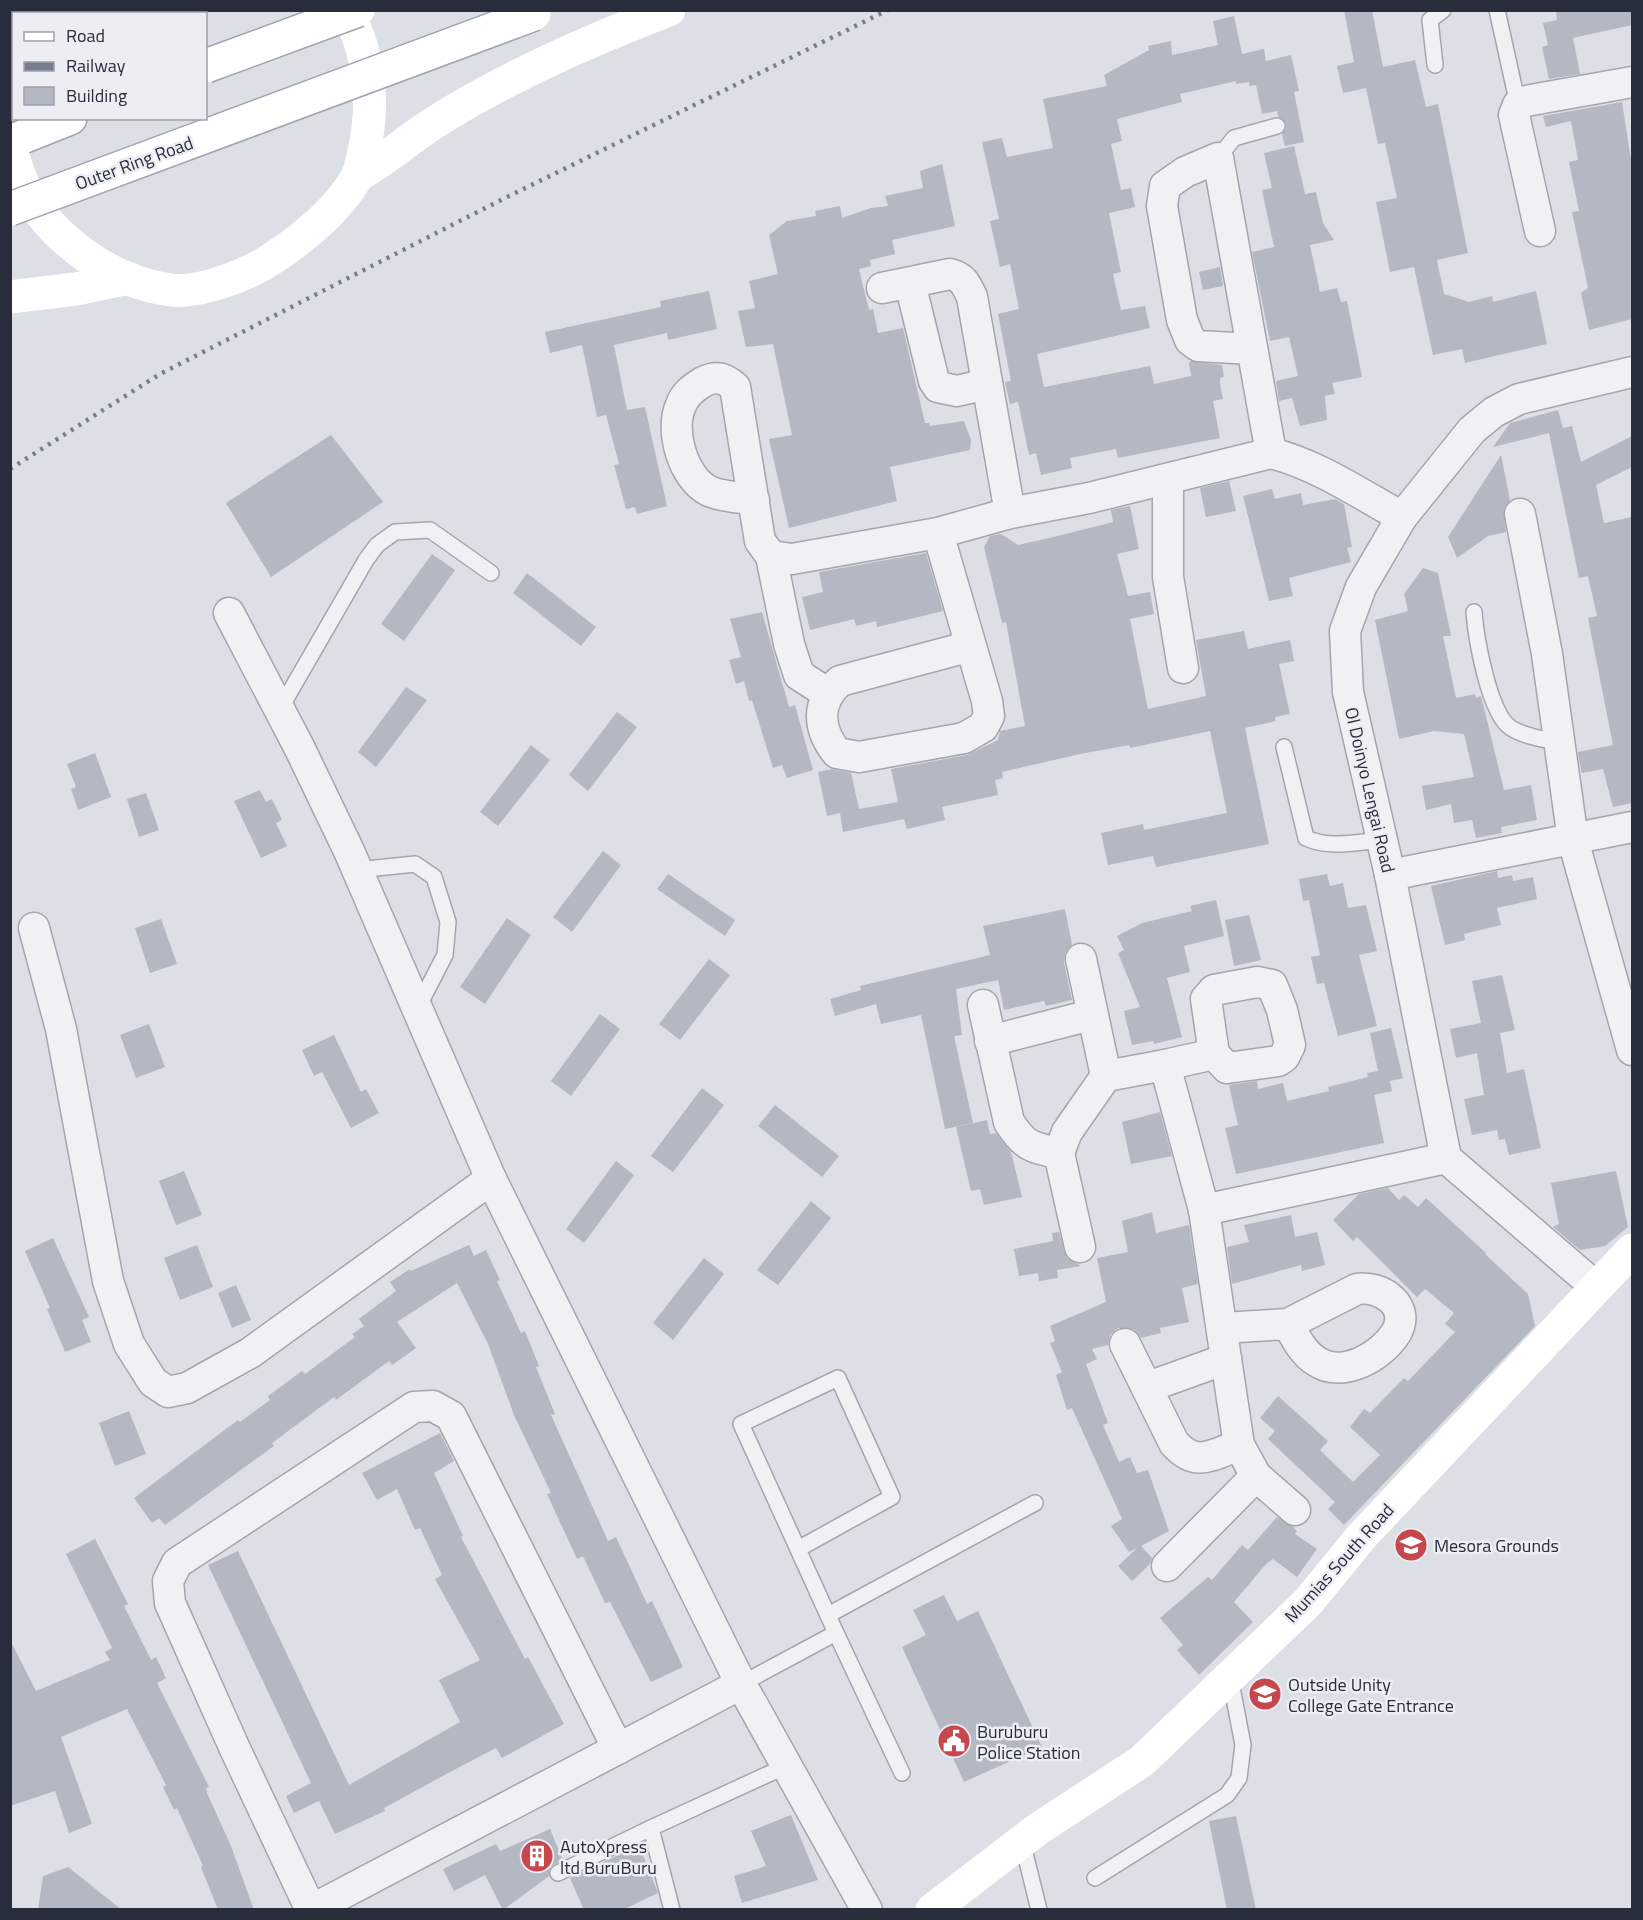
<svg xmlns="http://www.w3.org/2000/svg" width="1643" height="1920" font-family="'Titillium Web',sans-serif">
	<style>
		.building { fill: #b4b8c2 }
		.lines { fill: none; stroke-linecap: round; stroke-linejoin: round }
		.service-casing { stroke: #a3a6af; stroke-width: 18 }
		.minor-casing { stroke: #a3a6af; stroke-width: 33 }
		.primary-casing { stroke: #9da3b1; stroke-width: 36 }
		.service { stroke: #eff1f4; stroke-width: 15 }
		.minor { stroke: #eff1f4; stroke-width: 30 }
		.secondary { stroke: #fff; stroke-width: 33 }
		.primary { stroke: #fff; stroke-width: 33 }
		.rail { stroke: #777e8e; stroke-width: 4.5; stroke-dasharray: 3 6; stroke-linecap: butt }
		.primary-bridge-casing { stroke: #9da3b1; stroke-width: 36; stroke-linecap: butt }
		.primary-bridge { stroke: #fff; stroke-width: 33 }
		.labels { text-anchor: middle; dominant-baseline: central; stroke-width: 5; stroke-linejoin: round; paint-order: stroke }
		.street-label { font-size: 18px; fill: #272d3b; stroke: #eceef4 }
		.poi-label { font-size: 18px; fill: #272d3b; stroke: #eceef4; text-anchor: start }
	</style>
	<rect width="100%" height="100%" fill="#dddfe6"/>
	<g class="building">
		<path d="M1344 10H1372L1383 67 1415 60 1426 107 1438 104 1468 253 1437 260 1444 294 1469 302 1492 296 1493 302 1536 291 1547 344 1465 363 1462 349 1433 355 1414 267 1390 272 1376 202 1397 198 1385 143 1378 144 1366 88 1343 93 1337 66 1354 62Z"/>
		<path d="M1556 10H1632V25L1573 38 1580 74 1549 79 1542 47 1548 45 1543 23 1557 20Z"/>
		<path d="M1234 16 1242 54 1264 49 1266 61 1291 55 1299 91 1294 92 1304 142 1285 146 1282 134 1286 129V123L1278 116 1277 111 1262 114 1256 85 1250 86 1249 82 1236 84V81L1180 94 1182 102 1117 119 1122 141 1111 144 1121 190 1131 188 1135 207 1109 213 1121 272 1113 274 1121 310 1145 306 1150 328 1037 354 1044 387 1150 366 1154 384 1191 376 1189 363 1191 361 1222 365 1224 377 1220 378V384L1223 399 1213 401 1220 438 1118 458 1116 449 1070 458 1072 468 1041 475 1036 453 1029 455 1018 402 1010 404 1005 382 1011 381 998 314 1019 309 1010 264 1000 267 990 221 999 219 982 142 1002 138 1007 157 1053 148 1043 99 1107 86 1104 75 1149 50 1148 46 1171 41 1172 55 1218 45 1213 21Z"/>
		<path d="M1622 102 1632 166V319L1589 330 1581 293 1588 288 1572 212 1579 211 1569 162 1578 160 1571 121 1546 127 1543 116Z"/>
		<path d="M1294 146 1305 194 1316 192 1323 223 1334 240 1310 245 1320 292 1337 288 1341 302 1347 301 1362 377 1332 383 1335 394 1325 396 1327 420 1300 426 1292 398 1279 401 1276 381 1298 376 1289 337 1270 341 1252 252 1274 247 1262 190 1272 188 1264 153Z"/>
		<path d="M942 164 955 226 892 240 895 254 870 260 871 266 859 269 869 310 873 309 878 333 903 328 925 423H929L930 426 964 421 971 440 970 450 890 467 897 501 789 528 769 439 792 435 773 344 746 347 738 311 755 308 749 281 778 274 769 235 787 221 816 216 815 211 840 206 842 218 871 208 888 206 885 196 923 188 920 171Z"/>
		<path d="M1220 267 1223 286 1203 290 1199 272Z"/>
		<path d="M709 291 717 329 668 340 667 333 614 345 627 410 645 407 667 506 637 514 635 507 626 509 614 465 619 464 606 415 597 417 582 345 550 353 545 332 661 307 660 301Z"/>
		<path d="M1558 410 1563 428 1572 426 1581 462 1632 436V467L1596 485 1604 523 1632 517V803L1613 807 1603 769 1582 773 1579 760 1578 752 1613 745 1588 618 1597 616 1588 576 1579 578 1549 433 1493 447 1510 423Z"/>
		<path d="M331 435 383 502 271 577 226 503Z"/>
		<path d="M1501 455 1510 500 1504 509 1506 532 1488 536 1457 558 1448 537Z"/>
		<path d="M1229 481 1236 511 1206 517 1200 488Z"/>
		<path d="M1272 489 1275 499 1301 493 1303 505 1335 499 1344 504 1352 547 1347 548 1351 562 1289 578 1293 596 1269 601 1243 496Z"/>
		<path d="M1130 506 1139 549 1117 554 1128 596 1150 592 1154 614 1130 619 1148 709 1206 696 1196 640 1244 631 1248 649 1290 640 1294 661 1279 664 1290 714 1275 717 1276 721 1245 728 1269 844 1156 867 1153 856 1108 865 1101 833 1143 824 1144 830 1227 813 1210 731 1130 748 1129 745 1080 754 1002 772 1003 778 995 780 998 795 942 807 945 820 907 829 904 819 843 832 840 813 827 816 818 772 832 769 851 773 859 809 898 802 891 769 967 755 998 740 1000 731 1025 726 1006 622 1002 623 984 547 990 536 1001 534 1018 545 1045 539 1113 522 1111 510Z"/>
		<path d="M926 553 943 611 877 627 876 621 856 626 854 619 810 630 802 597 823 592 819 572Z"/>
		<path d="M432 554 455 570 404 641 381 624Z"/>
		<path d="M1423 568 1438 573 1451 636H1443L1456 698 1475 694 1476 698 1481 696 1504 790 1531 785 1537 820 1501 827 1502 833 1476 838 1472 820 1454 823 1451 804 1426 810 1422 786 1474 777 1464 734 1434 731 1399 739 1375 620 1408 611 1404 594Z"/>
		<path d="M527 573 596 627 581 646 513 593Z"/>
		<path d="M762 612 789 707 795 705 813 770 787 778 782 765 773 768 752 700 749 701 744 681 736 684 729 660 741 657 730 619Z"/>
		<path d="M406 687 427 700 376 767 358 752Z"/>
		<path d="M617 712 637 727 588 791 569 775Z"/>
		<path d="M531 745 550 760 498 826 480 812Z"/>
		<path d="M95 753 111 797 78 810 71 789 76 787 67 764Z"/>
		<path d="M260 790 266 802 272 799 282 820 276 823 287 846 261 858 234 801Z"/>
		<path d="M146 793 159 830 139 837 127 799Z"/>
		<path d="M603 851 621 865 572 932 553 917Z"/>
		<path d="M1497 871 1498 878 1512 875 1513 881 1533 877 1537 899 1497 908 1501 925 1464 934 1465 940 1445 945 1431 886Z"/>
		<path d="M668 874 735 920 725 936 657 889Z"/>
		<path d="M1327 874 1330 886 1343 883 1348 908 1366 905 1377 951 1359 955 1377 1026 1338 1036 1324 983 1317 984 1311 957 1320 955 1309 900 1303 901 1299 879Z"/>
		<path d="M1216 900 1224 936 1184 946 1190 972 1167 978 1182 1037 1154 1044 1153 1041 1132 1045 1124 1011 1140 1007 1118 953 1124 950 1117 936 1142 923 1192 911 1190 906Z"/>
		<path d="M1065 909 1072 945 1065 953 1064 963 1072 1000 1046 1006 1044 1001 1004 1010 998 980 956 989 962 1035 954 1036 973 1123 945 1129 921 1015 881 1024 876 1004 835 1016 830 999 861 990 860 986 990 955 983 926Z"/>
		<path d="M1249 915 1261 960 1234 966 1225 920Z"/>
		<path d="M507 918 531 935 485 1004 460 987Z"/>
		<path d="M161 919 177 964 150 973 135 928Z"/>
		<path d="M709 959 730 975 680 1040 659 1024Z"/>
		<path d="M1502 975 1515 1030 1500 1033 1507 1073 1524 1069 1541 1148 1509 1155 1505 1139 1499 1140 1497 1130 1472 1135 1464 1099 1484 1095 1477 1053 1456 1058 1450 1029 1481 1023 1472 981Z"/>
		<path d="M600 1014 620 1029 571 1096 551 1081Z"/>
		<path d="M149 1024 165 1067 136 1078 120 1035Z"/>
		<path d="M1391 1028 1403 1078 1390 1081 1392 1091 1374 1095 1384 1143 1236 1174 1225 1128 1238 1125 1229 1085 1257 1081 1258 1089 1283 1083 1287 1101 1329 1091 1328 1087 1368 1077 1367 1073 1378 1071 1370 1033Z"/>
		<path d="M334 1035 361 1092 366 1089 379 1113 351 1128 322 1072 314 1076 302 1050Z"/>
		<path d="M702 1088 724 1105 673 1172 651 1156Z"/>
		<path d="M775 1105 839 1156 822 1177 758 1126Z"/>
		<path d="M1160 1112 1172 1156 1131 1164 1122 1122Z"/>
		<path d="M987 1120 990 1134 996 1133 1011 1152 1022 1197 984 1205 980 1189 971 1191 956 1127Z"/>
		<path d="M616 1161 634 1175 584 1243 566 1229Z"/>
		<path d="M184 1171 202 1215 176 1225 159 1181Z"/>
		<path d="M1616 1171 1628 1227 1605 1246 1580 1250 1553 1227 1559 1224 1551 1183Z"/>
		<path d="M1388 1188 1399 1200 1404 1195 1418 1207 1426 1198 1486 1253 1485 1254 1528 1294 1535 1326 1344 1525 1328 1509 1335 1502 1268 1439 1275 1431 1260 1418 1278 1396 1328 1441 1320 1450 1353 1482 1380 1455 1350 1427 1364 1409 1370 1413 1404 1378 1408 1381 1455 1332 1445 1324 1454 1313 1425 1289 1417 1297 1357 1237 1353 1241 1333 1220 1359 1194Z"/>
		<path d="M811 1201 831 1218 778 1285 757 1270Z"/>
		<path d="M1152 1212 1156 1233 1189 1225 1198 1284 1182 1288 1189 1322 1160 1328 1161 1333 1141 1338 1134 1329 1118 1328 1110 1335 1108 1345 1092 1349 1097 1359 1086 1364 1108 1423 1103 1425 1119 1462 1130 1457 1137 1473 1148 1470 1169 1531 1141 1546 1152 1558 1150 1564 1132 1581 1118 1566 1137 1548 1129 1552 1111 1526 1122 1519 1072 1408 1067 1410 1056 1375 1062 1372 1050 1343 1055 1341 1050 1326 1106 1302 1097 1258 1128 1252 1122 1221Z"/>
		<path d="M1291 1215 1295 1237 1317 1232 1325 1265 1302 1271 1301 1265 1232 1284 1227 1247 1249 1242 1244 1225Z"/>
		<path d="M1059 1232 1067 1258 1081 1266 1057 1270 1058 1278 1039 1281 1038 1273 1019 1276 1014 1249 1053 1241 1052 1233Z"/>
		<path d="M53 1238 89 1317 82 1320 91 1342 65 1352 47 1309 50 1308 25 1251Z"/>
		<path d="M197 1245 213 1287 180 1300 164 1258Z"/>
		<path d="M469 1245 474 1256 486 1250 500 1280 497 1281 521 1333 525 1331 539 1366 536 1367 555 1414 551 1415 608 1541 616 1537 647 1604 652 1601 683 1667 651 1682 610 1602 605 1603 583 1556 577 1559 547 1494 551 1493 514 1415 488 1344 457 1283 397 1322 416 1348 392 1365 389 1361 336 1400 334 1397 272 1443 274 1446 165 1525 159 1518 152 1523 134 1498 238 1420 240 1422 270 1400 268 1396 302 1371 305 1374 355 1337 352 1334 364 1326 359 1319 396 1291 390 1282 410 1269 411 1271Z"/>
		<path d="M704 1258 724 1274 673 1340 653 1323Z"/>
		<path d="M236 1285 251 1320 232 1328 218 1293Z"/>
		<path d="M129 1411 146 1454 115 1466 99 1423Z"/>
		<path d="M440 1433 454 1461 434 1473 463 1536 461 1537 525 1659 528 1657 564 1724 502 1758 496 1748 450 1772 384 1808 385 1811 335 1834 319 1801 294 1813 286 1796 311 1783 208 1565 238 1551 349 1785 460 1722 439 1680 480 1660 435 1579 442 1575 420 1528 415 1530 397 1489 377 1500 362 1473Z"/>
		<path d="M1277 1517 1293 1527 1297 1531 1295 1534 1317 1549 1297 1577 1273 1559 1266 1564 1234 1602 1253 1622 1199 1675 1177 1650 1183 1645 1160 1618 1208 1577 1212 1580 1242 1545 1248 1550Z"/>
		<path d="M95 1539 128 1604 124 1606 151 1660 156 1657 166 1678 157 1683 209 1787 206 1788 207 1793 231 1846 254 1910H218L201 1867 203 1866 177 1808 174 1810 163 1787 166 1785 127 1709 61 1737 92 1824 69 1833 55 1791 10 1806V1640L36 1691 110 1660 105 1652 112 1648 66 1554Z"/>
		<path d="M944 1595 957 1621 978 1611 1042 1747 964 1782 902 1647 926 1635 913 1610Z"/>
		<path d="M791 1815 818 1880 742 1903 734 1876 766 1866 751 1831Z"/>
		<path d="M1236 1816 1256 1910H1227L1209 1821Z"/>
		<path d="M550 1829 563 1860 550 1867 549 1876 503 1910 485 1875 454 1891 443 1869 496 1844 500 1851Z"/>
		<path d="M639 1845 658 1893 622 1910H584L570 1878Z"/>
		<path d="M68 1867 122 1910H38L43 1876Z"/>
	</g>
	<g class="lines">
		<defs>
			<g id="service">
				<path d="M1497 10 1518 105"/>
				<path d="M1435 65 1430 20 1443 10"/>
				<path d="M1218 158 1234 138 1277 126"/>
				<path d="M1474 612C1476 638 1489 714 1511 728 1525 737 1544 739 1560 743"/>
				<path d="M280 709 366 560 377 545 395 532 430 530 491 573"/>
				<path d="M1284 747 1306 838C1329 849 1357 842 1382 840"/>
				<path d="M357 870 415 864 434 877 448 922 445 955 417 1009"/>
				<path d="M828 1615 1035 1503"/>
				<path d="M836 1633 902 1773"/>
				<path d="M741 1684 836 1633 741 1424 838 1378 892 1497 798 1549"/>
				<path d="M651 1828 672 1910"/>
				<path d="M1022 1841 1039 1910"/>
				<path d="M558 1873 651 1828 786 1766"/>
				<path d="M1095 1878 1227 1795 1239 1778 1243 1745 1230 1677"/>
			</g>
			<g id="minor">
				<path d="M1540 231 1514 115 1518 105 1526 101 1632 82"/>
				<path d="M910 283 934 381 938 387 957 391 987 384"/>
				<path d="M882 288 950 274C963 277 966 284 972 297L1010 513"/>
				<path d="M1252 349 1198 346 1190 340 1182 320 1162 206 1165 186 1185 172 1218 158 1271 453"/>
				<path d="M1168 479V577L1183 668"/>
				<path d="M754 500C740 497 722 497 709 491 683 478 669 430 681 405 685 394 693 388 703 382 717 375 724 378 735 387L760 541 771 556 792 559 938 533 1010 513 1089 498 1271 453C1318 465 1360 494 1402 517"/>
				<path d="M1520 514 1547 654 1573 840 1632 1050"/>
				<path d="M938 533 987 701 989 716 983 727 964 738 859 757 837 753C817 728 816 702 840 681L971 646"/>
				<path d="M771 556 789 644 799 675 827 693"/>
				<path d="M229 613 300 749 349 851 491 1179 741 1684 867 1910"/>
				<path d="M1390 875 1632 827"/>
				<path d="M34 928 61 1029 108 1281 129 1344 153 1382 168 1392 187 1388 250 1353 491 1179"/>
				<path d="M1081 959 1106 1076"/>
				<path d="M1257 982 1272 985 1282 1010 1290 1045 1284 1057 1278 1061 1227 1068 1214 1054 1206 999 1214 990Z"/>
				<path d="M983 1005 1009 1122C1024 1146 1032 1148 1059 1153"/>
				<path d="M990 1041 1091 1015"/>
				<path d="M1165 1065 1214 1054"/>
				<path d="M1080 1247 1059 1153 1067 1132 1106 1076 1165 1065 1204 1210"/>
				<path d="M1596 1287 1446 1158 1390 875 1348 692 1345 631 1361 587 1402 517 1472 430 1494 412 1519 399 1632 372"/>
				<path d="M1222 1328 1288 1324 1357 1289C1381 1285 1412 1306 1396 1333 1381 1357 1342 1379 1316 1361 1303 1353 1295 1337 1288 1324"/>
				<path d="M1125 1344 1174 1443C1196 1468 1212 1455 1239 1445"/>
				<path d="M1226 1359 1239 1445 1256 1476 1295 1510"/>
				<path d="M1148 1387 1226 1359 1204 1210 1446 1158"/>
				<path d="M1167 1566 1256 1476"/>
				<path d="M310 1908 235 1749 170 1603 168 1581 177 1563 414 1407 433 1406 451 1416 618 1749"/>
				<path d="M311 1910 741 1684"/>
			</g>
			<path id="primary" d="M10 142 70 118"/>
		</defs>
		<use href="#service" class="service-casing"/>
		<use href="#minor" class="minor-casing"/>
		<use href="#primary" class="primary-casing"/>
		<use href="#service" class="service"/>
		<use href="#minor" class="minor"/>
		<g class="secondary">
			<path d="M10 35 14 31"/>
			<path d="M10 148C15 160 18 174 24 186 51 240 111 282 171 290 199 294 250 274 273 258 305 237 337 211 357 177 361 169 362 159 364 151 375 103 370 53 346 10"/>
			<path d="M357 176C389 158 414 134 445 116 515 73 592 40 669 10"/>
			<path d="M10 297 76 289 128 278"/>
			<path d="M932 1910 1038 1829 1142 1761 1308 1602 1362 1536 1632 1250"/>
		</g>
		<use href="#primary" class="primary"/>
		<path class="rail" d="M10 469 160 374 507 197 888 10"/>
		<defs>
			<g id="primary-bridge">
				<path d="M206 66 358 10"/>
				<path d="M10 209 534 14"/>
			</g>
		</defs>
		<use href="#primary-bridge" class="primary-bridge-casing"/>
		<use href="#primary-bridge" class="primary-bridge"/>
	</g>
	<defs>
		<symbol id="university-disc" viewBox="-11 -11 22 22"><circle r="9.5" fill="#c6474e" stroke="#eceef4"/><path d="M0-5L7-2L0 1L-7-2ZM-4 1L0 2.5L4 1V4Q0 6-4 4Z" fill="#fff"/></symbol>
		<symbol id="civic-disc" viewBox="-11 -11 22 22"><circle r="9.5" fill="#c6474e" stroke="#eceef4"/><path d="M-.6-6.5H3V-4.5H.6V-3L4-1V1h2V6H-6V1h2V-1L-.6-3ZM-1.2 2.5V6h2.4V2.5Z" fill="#fff"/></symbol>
		<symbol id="building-disc" viewBox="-11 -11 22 22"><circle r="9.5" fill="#c6474e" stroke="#eceef4"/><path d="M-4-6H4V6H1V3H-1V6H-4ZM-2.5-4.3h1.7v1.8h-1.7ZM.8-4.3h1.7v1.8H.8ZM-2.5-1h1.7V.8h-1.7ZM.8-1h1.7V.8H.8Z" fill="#fff"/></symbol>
	</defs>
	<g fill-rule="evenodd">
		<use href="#university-disc" x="1392" y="1526" width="38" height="38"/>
		<use href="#university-disc" x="1246" y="1675" width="38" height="38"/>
		<use href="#civic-disc" x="935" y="1722" width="38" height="38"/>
		<use href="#building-disc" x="518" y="1837" width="38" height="38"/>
	</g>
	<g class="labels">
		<g class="street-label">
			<text transform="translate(134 163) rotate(-20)">Outer Ring Road</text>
			<text transform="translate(1370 790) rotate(77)">Ol Doinyo Lengai Road</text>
			<text transform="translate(1339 1563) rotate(-48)">Mumias South Road</text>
		</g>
		<g class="poi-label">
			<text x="1434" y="1545">Mesora Grounds</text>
			<text x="1288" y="1684">Outside Unity<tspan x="1288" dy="21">College Gate Entrance</tspan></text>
			<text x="977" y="1731">Buruburu<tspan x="977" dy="21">Police Station</tspan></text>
			<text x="560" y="1846">AutoXpress<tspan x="560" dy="21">ltd BuruBuru</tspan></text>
		</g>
	</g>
	<rect width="1643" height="1920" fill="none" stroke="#272d3b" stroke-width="24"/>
	<rect x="12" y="12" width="195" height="108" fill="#eceef4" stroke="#9da1aa" stroke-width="1.5"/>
	<rect x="24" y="32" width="30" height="9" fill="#ffffff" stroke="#9da1aa" stroke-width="1.5"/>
	<text x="66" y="42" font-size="18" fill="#272d3b">Road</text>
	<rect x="24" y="62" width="30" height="9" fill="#777e8e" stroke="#9da1aa" stroke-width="1.5"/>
	<text x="66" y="72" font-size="18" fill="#272d3b">Railway</text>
	<rect x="24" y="87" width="30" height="18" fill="#b4b8c2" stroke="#9da1aa" stroke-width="1.5"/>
	<text x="66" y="102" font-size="18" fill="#272d3b">Building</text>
</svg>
